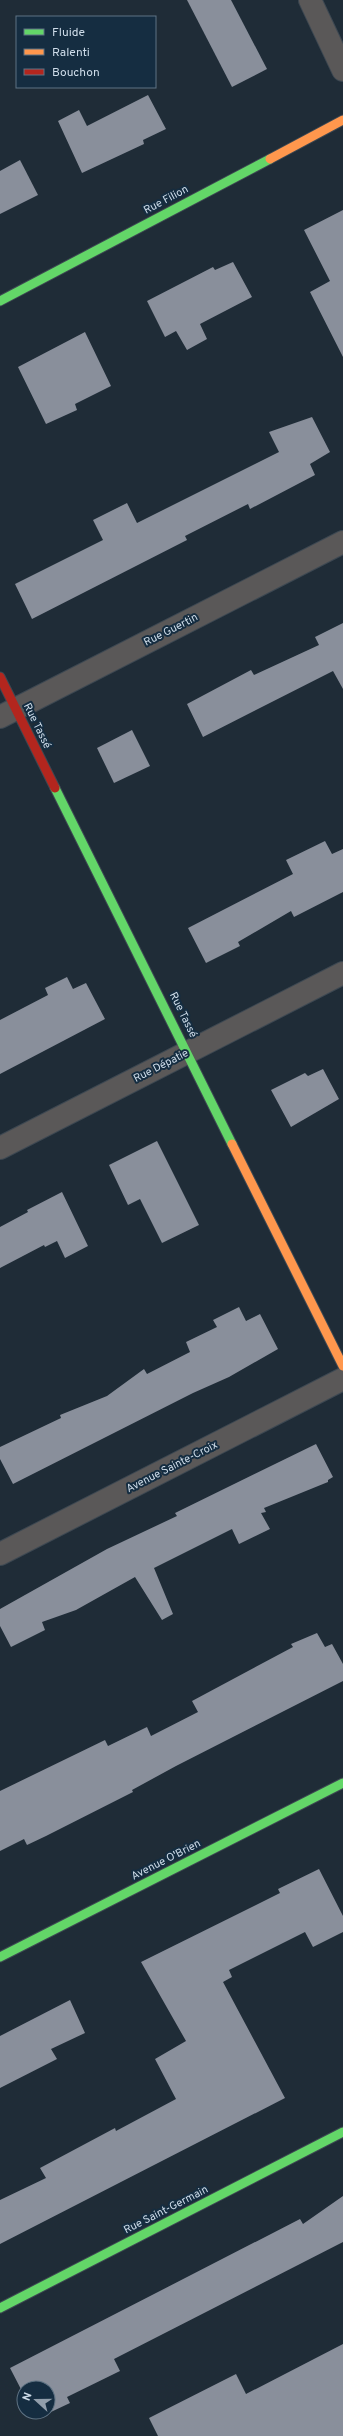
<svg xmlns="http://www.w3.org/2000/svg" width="343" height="2436" font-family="Overpass,sans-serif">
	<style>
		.building { fill: #898f9b }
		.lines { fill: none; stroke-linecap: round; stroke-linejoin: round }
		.street-casing { stroke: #3d4852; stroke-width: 24 }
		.fast-casing { stroke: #3d4852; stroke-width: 11 }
		.slow-casing { stroke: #3d4852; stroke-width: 11 }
		.jam-casing { stroke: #3d4852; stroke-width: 11 }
		.street { stroke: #5a5858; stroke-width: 22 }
		.fast { stroke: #63d668; stroke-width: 9 }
		.slow { stroke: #ff974d; stroke-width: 9 }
		.jam { stroke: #b3261e; stroke-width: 9 }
		.labels { text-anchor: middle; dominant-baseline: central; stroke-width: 4; stroke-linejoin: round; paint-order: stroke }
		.street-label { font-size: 11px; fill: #cedce9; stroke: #152d41 }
	</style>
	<rect width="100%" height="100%" fill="#1f2c37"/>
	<g class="building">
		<path d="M187 0H231L267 69 232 87Z"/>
		<path d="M148 95 166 129 143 140 144 144 82 173 58 121 79 110 87 126Z"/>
		<path d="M20 160 38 195 0 214V171Z"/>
		<path d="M343 210V357L310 292 330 281 304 230Z"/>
		<path d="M233 262 252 297 200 324 207 339 187 350 176 331 165 337 147 301 213 267 215 270Z"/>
		<path d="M85 332 111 386 75 404 77 410 46 424 18 367Z"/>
		<path d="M312 417 330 452 310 464 315 475 250 509 248 504 185 536 187 540 32 619 15 584 103 540 93 520 127 503 137 523 279 452 269 432Z"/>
		<path d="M343 623V689L333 671 203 737 187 704 251 670 254 675 319 645 315 637Z"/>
		<path d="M132 730 150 766 114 783 97 748Z"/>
		<path d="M325 841 332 854 343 849V892L294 917 291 911 238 942 240 946 206 963 188 928 293 874 286 860Z"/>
		<path d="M67 977 73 989 86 983 105 1019 0 1074V1020L48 995 45 988Z"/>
		<path d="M323 1069 339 1099 291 1127 271 1090 305 1073 308 1076Z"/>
		<path d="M157 1141 199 1225 162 1243 140 1199 128 1205 109 1165Z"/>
		<path d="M62 1192 88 1246 65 1258 57 1241 45 1247 44 1245 0 1268V1227L28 1212 27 1210Z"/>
		<path d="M239 1307 246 1321 260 1314 278 1349 229 1377 193 1393 13 1484 0 1459V1447L61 1418 60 1415 107 1396 144 1369 147 1374 190 1352 186 1342 217 1327 213 1320Z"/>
		<path d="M316 1444 333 1477 328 1480V1482L264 1508 266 1512 261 1513 270 1529 239 1544 232 1529 154 1568 173 1614 162 1620 135 1577 76 1610 42 1622 45 1630 11 1647 0 1626V1609L107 1549 177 1516 175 1513Z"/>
		<path d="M317 1633 325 1647 332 1644 343 1664V1681L176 1766 132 1790 133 1792 46 1836 27 1845 24 1839 0 1851V1791L105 1740 108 1746 147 1727 151 1736 198 1712 192 1701 293 1647 291 1644Z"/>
		<path d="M319 1869 343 1916V1932L313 1947 305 1932 229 1970 232 1977 223 1982 285 2098 0 2244V2200L46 2178 40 2168 115 2128 116 2131 176 2099 155 2059 186 2041 141 1962 280 1893 278 1889Z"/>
		<path d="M70 2000 85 2033 51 2049 57 2059 0 2088V2036Z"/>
		<path d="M343 2196V2242L114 2359 120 2371 67 2397 70 2403 36 2419 33 2412H48V2388H24V2395L10 2368 300 2219 303 2224Z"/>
		<path d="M343 2344V2436H158L149 2418 236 2374 246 2394Z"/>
	</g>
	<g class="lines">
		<defs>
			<g id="street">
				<path d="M310 0 343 70"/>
				<path d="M0 717 343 542"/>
				<path d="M0 1148 343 973"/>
				<path d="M0 1554 343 1379"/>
			</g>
			<g id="fast">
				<path d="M0 301 270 159"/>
				<path d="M55 788 232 1144"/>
				<path d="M0 1957 343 1783"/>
				<path d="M0 2308 343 2132"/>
			</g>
			<g id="slow">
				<path d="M270 159 343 120"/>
				<path d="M232 1144 343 1366"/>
			</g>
			<path id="jam" d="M0 677 55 788"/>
		</defs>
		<use href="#street" class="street-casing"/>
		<use href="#fast" class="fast-casing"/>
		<use href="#slow" class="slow-casing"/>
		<use href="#jam" class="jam-casing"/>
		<use href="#street" class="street"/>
		<use href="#fast" class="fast"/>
		<use href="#slow" class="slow"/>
		<use href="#jam" class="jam"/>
	</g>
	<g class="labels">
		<g class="street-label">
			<text transform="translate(166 200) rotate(-28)">Rue Filion</text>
			<text transform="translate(171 630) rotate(-27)">Rue Guertin</text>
			<text transform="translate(37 726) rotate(64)">Rue Tassé</text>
			<text transform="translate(183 1015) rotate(64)">Rue Tassé</text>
			<text transform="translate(161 1066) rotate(-27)">Rue Dépatie</text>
			<text transform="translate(172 1467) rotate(-27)">Avenue Sainte-Croix</text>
			<text transform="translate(166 1860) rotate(-27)">Avenue O'Brien</text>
			<text transform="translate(166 2210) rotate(-27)">Rue Saint-Germain</text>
		</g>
	</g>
	<rect x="16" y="16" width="140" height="72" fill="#152d41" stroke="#5f7384"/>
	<rect x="24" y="29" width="20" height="6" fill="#63d668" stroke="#5f7384"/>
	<text x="52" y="36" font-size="12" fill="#cedce9">Fluide</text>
	<rect x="24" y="49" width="20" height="6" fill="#ff974d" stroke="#5f7384"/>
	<text x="52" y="56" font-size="12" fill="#cedce9">Ralenti</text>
	<rect x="24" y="69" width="20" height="6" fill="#b3261e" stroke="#5f7384"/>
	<text x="52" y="76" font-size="12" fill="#cedce9">Bouchon</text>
	<g transform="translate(36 2400) rotate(291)"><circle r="19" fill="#152d41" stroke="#5f7384"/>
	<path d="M0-3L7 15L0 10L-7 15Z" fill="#919eab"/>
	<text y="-6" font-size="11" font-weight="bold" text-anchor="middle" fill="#cedce9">N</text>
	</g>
</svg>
